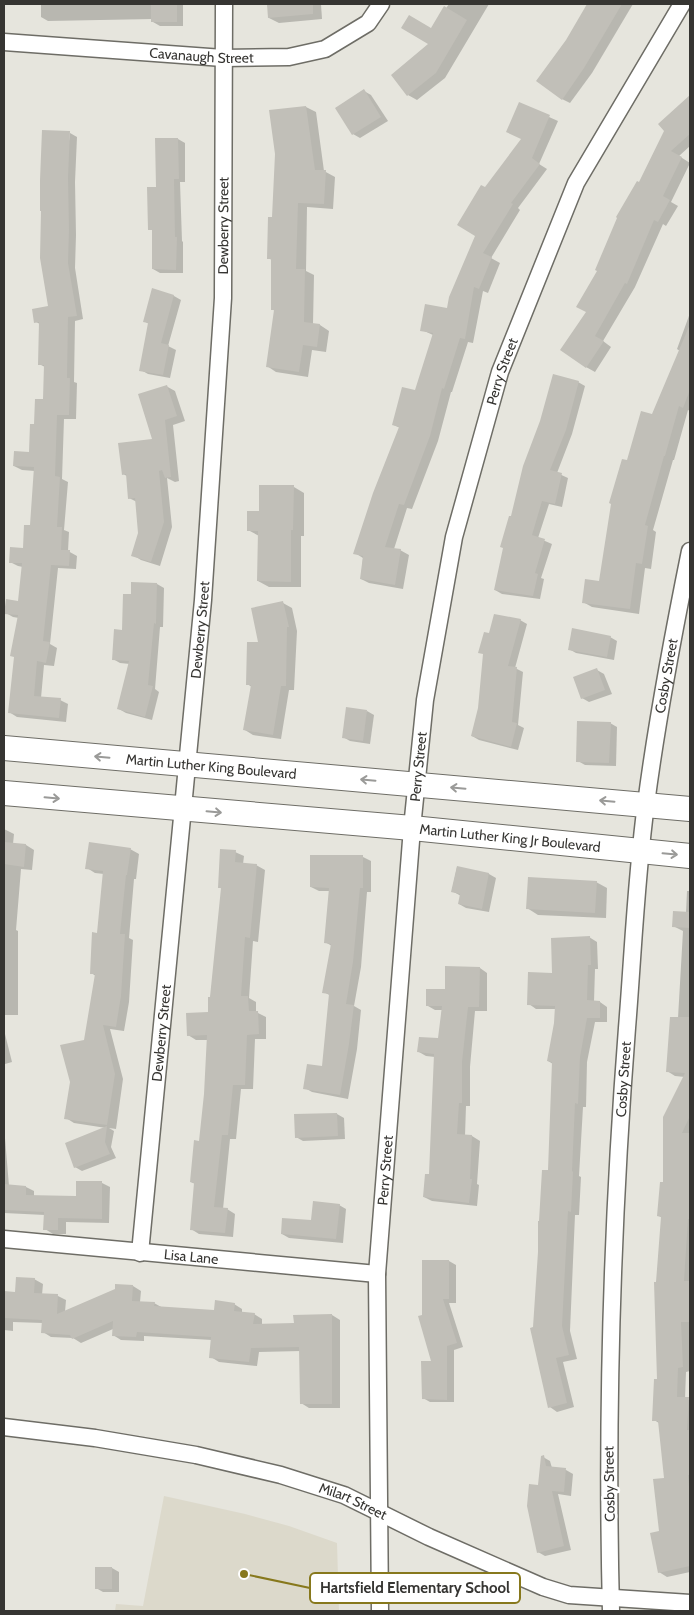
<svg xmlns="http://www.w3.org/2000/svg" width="694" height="1615" font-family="Cabin,sans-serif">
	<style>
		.built { fill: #dcd9cb }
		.shadow { fill: #0003 }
		.building { fill: #c1bfb8 }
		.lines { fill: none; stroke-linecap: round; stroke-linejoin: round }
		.minor-casing { stroke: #6e6d66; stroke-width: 19 }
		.secondary-casing { stroke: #6e6d66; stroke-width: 26 }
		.minor { stroke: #fff; stroke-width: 16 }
		.secondary { stroke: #fff; stroke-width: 24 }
		.oneway { stroke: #9a9a98 }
		.labels { text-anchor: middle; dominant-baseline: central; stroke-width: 5; stroke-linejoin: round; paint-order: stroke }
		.street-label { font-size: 14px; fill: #363532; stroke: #fff }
		.leader { fill: none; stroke: #87781c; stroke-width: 2 }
		.callout-dot { fill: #87781c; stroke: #fff; stroke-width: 2 }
		.callout { fill: #fff; stroke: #87781c; stroke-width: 2 }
		.callout-label { font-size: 15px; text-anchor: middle; font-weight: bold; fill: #363532 }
	</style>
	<rect width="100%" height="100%" fill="#e6e5dd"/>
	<path class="built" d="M164 1496 245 1514 289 1526 337 1543 339 1611H115L116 1604 143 1606Z"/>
	<g class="shadow">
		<path d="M41 4H183V26H160L153 22V19L48 21 41 17Z"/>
		<path d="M268 4H321L322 19 279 23 269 18Z"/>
		<path d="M449 4H492L491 5 489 4 445 78 417 100 408 95 430 44 431 30Z"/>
		<path d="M589 4H633L592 73 570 103 562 99 567 41Z"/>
		<path d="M364 91 371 95 388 121 360 138 353 134 337 108Z"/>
		<path d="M690 97V146L679 156 690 163 671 202 678 206 666 226 663 224 635 287 603 341 611 347 595 372 586 367 587 312 598 270 666 131 660 124Z"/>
		<path d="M306 107 316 112 324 171 335 177 333 209 307 207 306 271 314 275 313 324 320 325 329 331 326 352 312 350 308 377 276 372 267 366 275 311 272 309V260L268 258 274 218 277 154 271 111Z"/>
		<path d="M549 117 558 121 539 164 547 169 518 208 520 210 491 258 500 263 488 293 483 291 473 343 468 342 452 392H451L438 441 412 509 407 508 394 549 400 550 409 555 403 589 369 583 361 579 363 558 355 553 400 428 394 425 416 392 433 335 422 330 448 310 477 235 486 189Z"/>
		<path d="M70 133 77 137 75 182 76 235 75 268 83 319 75 321 74 382 77 383 76 419H64L62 479 68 482 64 530 69 532 68 551 77 556 76 569 58 568 50 644 57 648 54 666 44 665 41 698 60 700 68 704 66 722 17 717 9 712 19 618 13 617 6 613 19 602 23 567 18 566 10 562 24 549 31 527 35 471 22 470 14 466 31 453 36 426 44 400 45 367 39 364 40 324 36 322 49 307Z"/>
		<path d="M178 139 185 143V182H180L182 241 183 242V273H160L153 269 154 231 150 229Z"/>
		<path d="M153 290 174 296 181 300 168 346 176 350 170 378 148 374 141 370 149 324 144 321Z"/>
		<path d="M690 313V411L688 410 674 460H673L653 530 656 532 651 569 645 568 639 614 592 607 583 602 600 583 628 462 652 416 680 351 677 349Z"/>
		<path d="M578 382 585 386 572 434 557 473 568 478 562 507 549 504 538 538 552 544 541 578 544 579 540 599 502 594 495 590 512 518 542 421Z"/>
		<path d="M166 386 175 391 185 421 173 425 179 481 175 482 167 478 172 527 160 566 141 560 133 555 139 533 137 502 129 498 127 476 123 474 154 440Z"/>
		<path d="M294 487 304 493V536H301V587H269L258 581 259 536 248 530 260 512Z"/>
		<path d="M133 583 157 584 164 588 163 627H160L155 689 159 692 152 720 126 713 119 709 130 664 120 663 113 659 123 631 132 595Z"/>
		<path d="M283 603 292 608 297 631 294 690H289L281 739 253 735 245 730 252 687 247 684 259 643Z"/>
		<path d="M520 620 527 624 515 668 523 672 518 725 524 728 518 750 479 740 472 736 479 708 490 635Z"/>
		<path d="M610 637 617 641 614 660 576 653 569 649Z"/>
		<path d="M597 670 604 674 612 694 589 702 582 698Z"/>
		<path d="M367 711 374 715 370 744 350 741 343 737Z"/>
		<path d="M610 723 617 727 616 766 585 765 578 761Z"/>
		<path d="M4 829 14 834 13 844 26 845 34 850 32 870 21 869 16 930 18 931V1015H4Z"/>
		<path d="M130 849 139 854 136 879H134L129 938 133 940 129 1002 124 1031 110 1029 123 1079 116 1129 109 1128 114 1131 111 1147 116 1158 82 1171 75 1167 106 1128 74 1123 66 1118 85 1041 96 976 91 973 98 934 104 874 95 873 87 868Z"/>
		<path d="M235 852 244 856 243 864 256 865 265 870 258 942 253 941 249 998 256 1002V1012L266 1017V1039H255L253 1089H241L236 1139H230L223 1209H227L235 1214 233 1237 199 1234 191 1229 195 1184 191 1182 200 1142 205 1094 208 1040H196L188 1035 209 1013 222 889 219 887Z"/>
		<path d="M311 857H363L371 861V892H367L361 967 354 1006 361 1010 357 1049 348 1099 312 1092 305 1088 323 1068 331 996 324 992 332 946 325 942 330 891H319L311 887Z"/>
		<path d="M457 867 489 874 496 878 489 912 466 908 459 904 461 896 452 891Z"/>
		<path d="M596 882 607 888 606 918 538 915 527 908Z"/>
		<path d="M687 891H690V1326H689L690 1371 686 1372 685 1399 690 1400V1572L667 1577 659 1572 665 1479 659 1423 654 1420 659 1381 657 1283 662 1218 658 1215 685 1077 675 1076 667 1071 678 1018 683 931 673 926 686 913Z"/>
		<path d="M589 937 597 942 598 969H595L594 1002H600L607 1007V1022H595L587 1062 586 1107H583L579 1176 581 1177 579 1215H575L570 1331 577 1359 563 1362 574 1407 557 1412 550 1407 534 1328 549 1171 553 1064 548 1061 555 1023 556 1009H536L529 1004 554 974Z"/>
		<path d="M480 968 487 973V1011H475L470 1067V1106H466L465 1136H472L480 1141 477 1184 479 1185 477 1206 432 1201 424 1197 430 1176 435 1057 426 1056 419 1052 439 1040 442 1010H435L428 1006Z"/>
		<path d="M4 1030 12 1062 5 1064 4 1078Z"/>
		<path d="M337 1114 344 1118 345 1139 303 1141 296 1137Z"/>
		<path d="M4 1126 9 1186 26 1187 34 1191V1197L77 1198 78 1182 102 1183 110 1187 109 1223 66 1222V1234H53L45 1229V1215L4 1213Z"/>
		<path d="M339 1205 346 1209 343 1243 289 1238 282 1234 312 1222Z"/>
		<path d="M423 1261H449L456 1265V1303H449L463 1347 454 1350V1402H430L423 1398 433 1362 423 1316Z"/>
		<path d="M34 1279 43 1284 42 1295 58 1296 66 1300 65 1312 133 1286 141 1291 140 1302 154 1303 163 1308 215 1311 234 1304 242 1309V1313L254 1314 262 1319V1325L295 1324V1316L332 1315 340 1320V1408H309L301 1403V1351L259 1352 257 1366 219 1362 211 1357 212 1340 144 1336V1341L121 1340 113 1335V1329L81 1343 73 1338 51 1337 43 1332V1323L13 1322V1331L4 1330V1292L16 1293Z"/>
		<path d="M543 1457 550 1461 552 1468 566 1470 573 1474 571 1496 558 1494 571 1550 545 1556 538 1552 539 1487Z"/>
		<path d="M112 1568 119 1572V1592H103L96 1588Z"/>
	</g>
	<g class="building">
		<rect x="151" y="4" width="26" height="18"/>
		<path d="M267 4H313V14L268 18Z"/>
		<path d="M587 4H622L584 68 562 100 536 81 566 40Z"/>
		<path d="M444 6 467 20 436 73 407 96 391 75 428 44 401 28 409 15 431 28Z"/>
		<path d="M364 89 381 117 352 135 335 108Z"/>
		<path d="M690 95V134L671 151 682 157 663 196 670 200 658 222 654 220 627 284 625 283 595 336 604 341 586 368 560 350 586 312 576 307 597 271 595 270 617 218 616 217 637 181 639 182 664 131 658 124Z"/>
		<path d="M519 102 550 115 532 158 540 164 511 203 513 204 483 253 492 257 479 289 474 287 465 339 460 338 444 389 442 388 430 436 404 505 399 504 385 547 401 549 395 585 360 579 363 556 353 554 373 493 399 427 392 425 402 387 415 390 433 333 420 331 425 304 447 308 449 297 475 236 457 225 481 185 485 187 521 139 506 132Z"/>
		<path d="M306 106 315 170H326L324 204 298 203 296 269H305L304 322 320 324 317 347 303 345 299 372 266 367 274 310H271V259H267L268 217H272L275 154 269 110Z"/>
		<path d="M42 130 70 131 68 177 69 230 68 263 77 316 68 317 67 378H70L69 415H57L55 476 60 477 57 527H62L61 550H70L69 566 51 565 43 641 50 642 46 663 37 661 34 696 61 698 59 718 8 713 14 657 10 656 18 615 4 614 6 599 18 601 22 563H9L10 547 23 548 24 525H30L34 467 13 466 14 451 29 452 30 424H34L35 399H43L44 365H38L39 322 34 323 32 309 48 306 40 258 41 211H40V180Z"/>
		<path d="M155 138H178L179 179H174L175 237H177L176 270 152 269V230H148L147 187H156Z"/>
		<path d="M152 288 174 295 161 343 169 345 163 375 139 371 148 323 143 322Z"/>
		<path d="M690 324V390L683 408 679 406 665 456H664L645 525 648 526 642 564 636 563 630 609 582 603 585 579 599 581 611 504 609 503 622 459 627 460 641 411 652 414Z"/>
		<path d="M553 374 579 381 566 430 550 470 562 473 555 504 542 501 532 535 545 539 535 573 538 574 533 596 494 590 503 548 500 547 509 516H511L523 466 540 421Z"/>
		<path d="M167 385 177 416 165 420 171 477 165 478 162 470 159 471 164 522 151 562 131 556 138 533 135 498 128 499 126 474 122 475 118 443 152 439 138 394Z"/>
		<path d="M259 485H294L293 530H291V582L257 581 258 531H247V511H259Z"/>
		<path d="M131 582 157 583 156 624 154 623 148 685 153 686 145 717 117 709 129 661 112 660 114 629 122 630 123 594H131Z"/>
		<path d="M283 601 289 627H287L286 686H281L273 735 243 730 251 685H246L247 642H258L251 608Z"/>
		<path d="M494 614 521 619 508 666 517 667 512 722 517 723 511 747 471 736 478 708 483 654 478 653 484 632 489 633Z"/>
		<path d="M572 628 611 636 607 657 568 650Z"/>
		<path d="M597 668 605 690 581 699 573 677Z"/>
		<path d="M346 707 367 710 363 741 342 738Z"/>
		<path d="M577 721 611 722 609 763 576 762Z"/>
		<path d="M4 842 26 844 24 867 4 864Z"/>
		<path d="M89 842 131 848 127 875H126L120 934H125L121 996 116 1027 103 1025 115 1074 107 1125 64 1119 70 1082 60 1045 84 1040 95 974H90L92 932 97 933 103 871 85 869Z"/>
		<path d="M220 849 236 850 235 862 257 864 250 938 245 937 241 996H248L249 1011H258L259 1034 247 1035 245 1085H233L228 1135H222L214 1207 228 1208 225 1233 190 1230 194 1183 190 1182 194 1140 199 1141 204 1094 207 1035 187 1036 186 1013 208 1012V997H210L221 888H218Z"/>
		<path d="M310 855H363V888H360L353 962 346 1004 354 1005 349 1044 340 1095 303 1089 307 1064 322 1066 329 994 322 993 331 944 324 943 329 888 310 887Z"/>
		<path d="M457 866 489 873 482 909 458 904 460 894 451 892Z"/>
		<path d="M528 877 597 881 595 913 526 909Z"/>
		<path d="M673 911 690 912V928L672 927Z"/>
		<path d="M590 936 591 965H588L587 1000 600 1001V1018H587L580 1057 578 1104 575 1103 572 1171 573 1172 571 1212 568 1211 562 1326 569 1355 556 1358 567 1403 548 1408 530 1328 533 1327 538 1252V1221H539L542 1170H548L552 1062 547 1061 554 1023 555 1006 527 1005 528 972 552 973 551 938Z"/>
		<path d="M445 966 480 967 479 1007H468L462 1062V1103H459L457 1134 472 1135 470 1179H472L469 1203 423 1197 425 1174H429L434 1054 417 1052 419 1037 438 1038 442 1006H426V989H445Z"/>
		<path d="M670 1017H690V1116L682 1133H690V1219H688L684 1281H690V1322H681L683 1367 678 1368 677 1397H689L687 1430H690V1475H688L690 1496V1566L658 1573 650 1533 659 1531 653 1479 664 1478 658 1421H652L654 1379H657L654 1282H656L661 1217 657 1216 660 1182H663V1117L685 1073 666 1072Z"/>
		<path d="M337 1113 338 1136 295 1138 294 1114Z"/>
		<path d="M107 1126 105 1142 110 1154 74 1168 65 1143Z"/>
		<path d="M76 1181H102V1219L58 1218V1230H43L44 1212 4 1210V1184L26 1186V1195L76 1196Z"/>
		<path d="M313 1201 340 1204 336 1239 281 1234 282 1218 311 1220Z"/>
		<path d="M422 1260H449V1299H443L457 1343 447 1346V1400L422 1399 421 1361H431L418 1316 422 1315Z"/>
		<path d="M16 1277 35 1278 34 1293 58 1294 57 1314 115 1289V1284L133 1285 132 1301 155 1302 154 1306 214 1310 215 1300 235 1303 234 1311 255 1313 253 1324 294 1323 293 1315 332 1314V1404H300L299 1347 251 1348 249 1362 209 1358 211 1337 137 1332 136 1337 112 1336 113 1321 72 1339 70 1335 41 1333 42 1320 4 1318V1291L15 1292Z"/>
		<path d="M544 1455 546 1466 566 1468 564 1492 552 1491 564 1546 537 1553 527 1506 529 1484 538 1485 541 1456Z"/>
		<rect x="95" y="1567" width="17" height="22"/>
	</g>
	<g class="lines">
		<defs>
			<g id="minor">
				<path id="s1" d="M4 42 223 58 289 57 325 49 368 23 381 4"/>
				<path id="s2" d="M4 1239 377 1274"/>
				<path id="s3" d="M140 1253 203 600 223 298 224 4"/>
				<path id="s4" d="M4 1427 95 1438 196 1455 281 1475 344 1495 429 1537 543 1587 569 1595 690 1603"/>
				<path id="s5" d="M380 1611 377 1274 412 828 425 700 454 537 500 372 576 183 682 4"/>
				<path id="s6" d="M611 1611C606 1417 612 1222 627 1028 633 954 636 878 646 804 657 719 673 635 690 551"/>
			</g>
			<g id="secondary">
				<path id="s7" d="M4 748 690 809"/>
				<path id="s8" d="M4 793 412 828 690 856"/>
			</g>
		</defs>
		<use href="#minor" class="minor-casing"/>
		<use href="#secondary" class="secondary-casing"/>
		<use href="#minor" class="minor"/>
		<use href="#secondary" class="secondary"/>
	</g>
	<defs><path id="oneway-shaft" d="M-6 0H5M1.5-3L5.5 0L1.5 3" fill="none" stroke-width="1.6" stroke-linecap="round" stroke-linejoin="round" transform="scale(1.25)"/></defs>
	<g class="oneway">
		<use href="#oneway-shaft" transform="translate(102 757) rotate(-175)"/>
		<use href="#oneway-shaft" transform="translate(368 780) rotate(-175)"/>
		<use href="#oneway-shaft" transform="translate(458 788) rotate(-175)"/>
		<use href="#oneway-shaft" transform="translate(52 798) rotate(5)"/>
		<use href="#oneway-shaft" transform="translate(607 801) rotate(-175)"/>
		<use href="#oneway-shaft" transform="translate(214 812) rotate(5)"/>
		<use href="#oneway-shaft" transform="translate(670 854) rotate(5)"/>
	</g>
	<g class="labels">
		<g class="street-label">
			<text stroke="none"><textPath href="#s1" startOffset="198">Cavanaugh Street</textPath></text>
			<text stroke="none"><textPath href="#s3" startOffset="1031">Dewberry Street</textPath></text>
			<text stroke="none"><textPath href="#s5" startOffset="1251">Perry Street</textPath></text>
			<text stroke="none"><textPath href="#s3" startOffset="626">Dewberry Street</textPath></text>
			<text stroke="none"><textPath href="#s6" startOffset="938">Cosby Street</textPath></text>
			<text stroke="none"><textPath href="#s7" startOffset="208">Martin Luther King Boulevard</textPath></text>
			<text stroke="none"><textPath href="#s5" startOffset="846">Perry Street</textPath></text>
			<text stroke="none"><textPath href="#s8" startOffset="508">Martin Luther King Jr Boulevard</textPath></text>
			<text stroke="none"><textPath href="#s3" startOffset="221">Dewberry Street</textPath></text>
			<text stroke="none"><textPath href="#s6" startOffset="532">Cosby Street</textPath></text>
			<text stroke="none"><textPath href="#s5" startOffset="441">Perry Street</textPath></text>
			<text stroke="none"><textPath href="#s2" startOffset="188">Lisa Lane</textPath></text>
			<text transform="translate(609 1484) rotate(-91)">Cosby Street</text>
			<text stroke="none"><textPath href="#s4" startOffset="358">Milart Street</textPath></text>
		</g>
	</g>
	<path class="leader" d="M244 1574L310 1588"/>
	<circle class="callout-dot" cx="244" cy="1574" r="5"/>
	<rect class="callout" x="310" y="1573" width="210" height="30" rx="5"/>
	<g class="callout-label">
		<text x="415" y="1593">Hartsfield Elementary School</text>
	</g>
	<rect width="694" height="1615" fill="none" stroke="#363532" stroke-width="10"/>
</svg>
